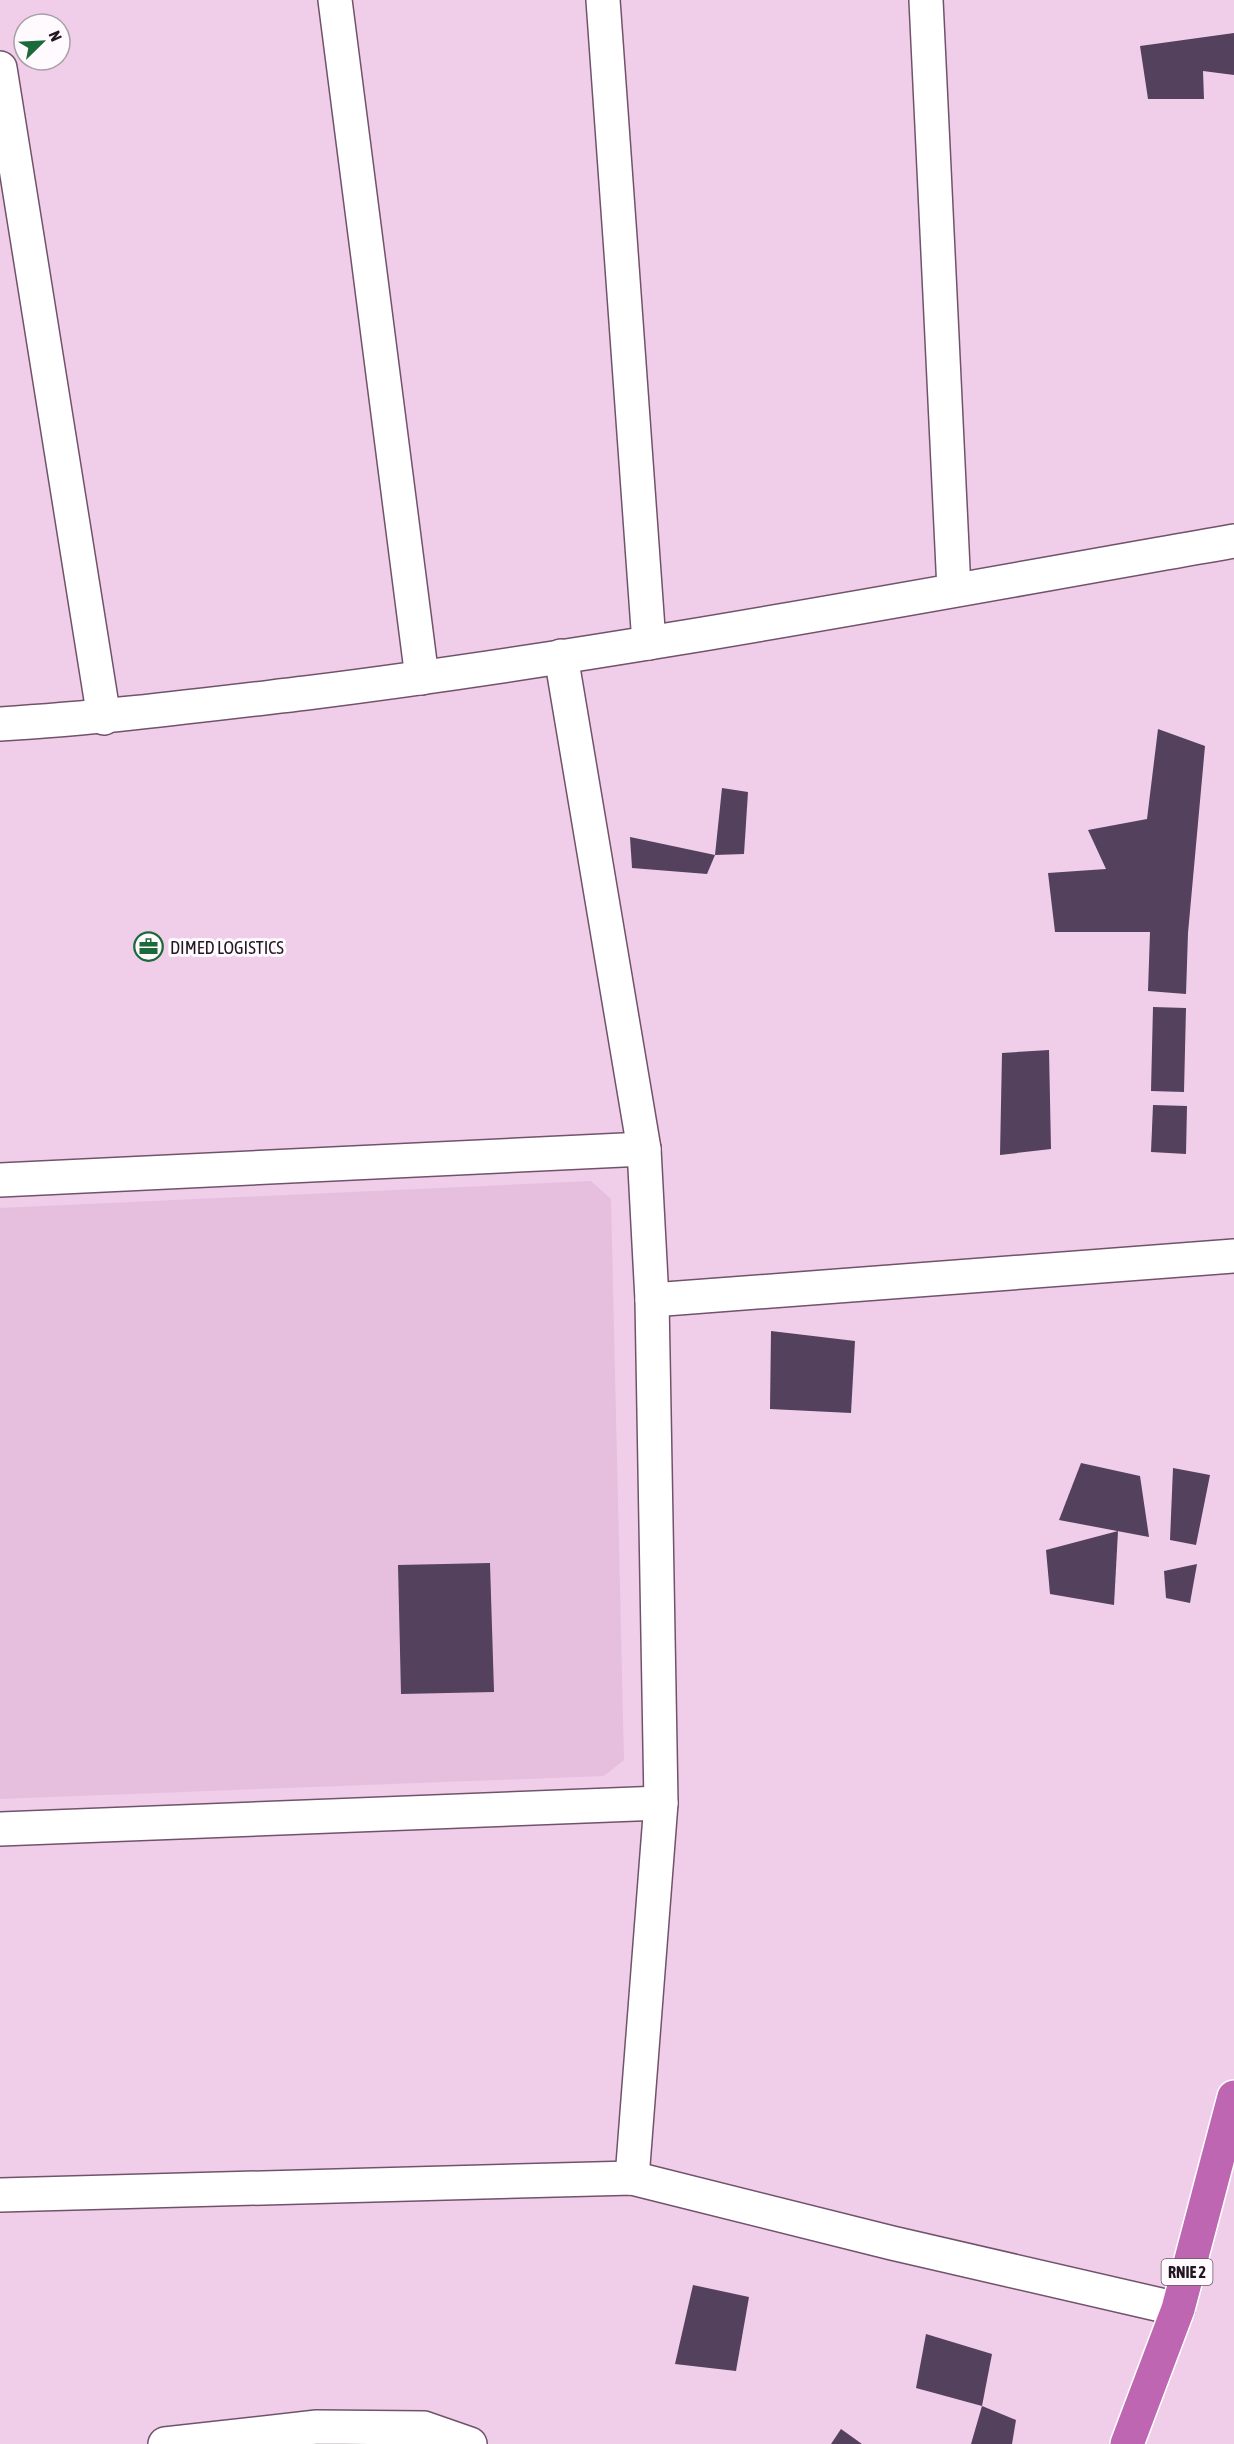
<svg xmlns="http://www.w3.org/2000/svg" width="1234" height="2444" font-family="'Asap Condensed',sans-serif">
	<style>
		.built { fill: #e6bfde }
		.building { fill: #53415e }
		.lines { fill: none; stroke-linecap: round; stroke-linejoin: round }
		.minor-casing { stroke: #70536b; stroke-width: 36 }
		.highway-casing { stroke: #fff; stroke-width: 36 }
		.minor { stroke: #fff; stroke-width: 33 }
		.highway { stroke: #be66b2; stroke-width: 33 }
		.labels { text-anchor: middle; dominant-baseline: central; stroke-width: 6; stroke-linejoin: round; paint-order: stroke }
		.shield { fill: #fefafd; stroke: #645a62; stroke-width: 1.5 }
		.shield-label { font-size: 16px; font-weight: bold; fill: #221620 }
		.poi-label { font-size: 18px; fill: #221620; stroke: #fefafd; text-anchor: start }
	</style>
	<rect width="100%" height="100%" fill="#f0ceea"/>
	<path class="built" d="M591 1181 611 1199 624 1760 604 1776 0 1799V1208Z"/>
	<g class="building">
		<path d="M1234 33V75L1203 71 1204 99H1148L1140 46Z"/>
		<path d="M1158 729 1205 746 1188 933 1186 994 1148 991 1150 932H1055L1048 873 1106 869 1088 830 1147 819Z"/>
		<path d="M722 788 748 792 744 854 715 855Z"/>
		<path d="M630 837 715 855 707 874 632 868Z"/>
		<path d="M1153 1007 1186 1008 1184 1092 1151 1091Z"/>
		<path d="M1049 1050 1051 1149 1000 1155 1002 1053Z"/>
		<path d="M1153 1105 1187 1106 1186 1154 1151 1152Z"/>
		<path d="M771 1331 855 1341 851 1413 770 1409Z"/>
		<path d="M1081 1463 1140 1476 1149 1537 1059 1520Z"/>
		<path d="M1173 1468 1210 1475 1196 1545 1170 1540Z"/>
		<path d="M1118 1531 1114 1605 1050 1594 1046 1550Z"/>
		<path d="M490 1563 494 1692 401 1694 398 1565Z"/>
		<path d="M1197 1564 1190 1603 1166 1598 1164 1571Z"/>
		<path d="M693 2285 749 2297 736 2371 675 2364Z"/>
		<path d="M926 2334 992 2354 982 2406 916 2388Z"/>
		<path d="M982 2406 1016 2420 1012 2444H971Z"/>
		<path d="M841 2429 862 2444H831Z"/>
	</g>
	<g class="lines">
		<defs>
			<g id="minor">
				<path d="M335 0 422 678"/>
				<path d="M603 0 649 643"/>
				<path d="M926 0 954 590"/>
				<path d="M0 68 104 718"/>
				<path d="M561 656 644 1149 652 1300 661 1803 632 2178"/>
				<path d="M0 724C102 718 204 705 306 693 617 654 925 595 1234 541"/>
				<path d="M0 1180 644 1149"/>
				<path d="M652 1300 1234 1256"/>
				<path d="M0 1829 661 1803"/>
				<path d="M0 2195 632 2178 892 2243 1178 2309"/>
				<path d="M165 2444 317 2427 424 2428 470 2444"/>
			</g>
			<path id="highway" d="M1127 2444 1178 2309 1234 2097"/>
		</defs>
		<use href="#minor" class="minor-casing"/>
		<use href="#highway" class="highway-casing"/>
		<use href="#minor" class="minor"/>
		<use href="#highway" class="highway"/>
	</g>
	<defs>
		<symbol id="office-ring" viewBox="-11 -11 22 22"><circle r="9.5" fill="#fefafd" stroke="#1a6a3a" stroke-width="1.5"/><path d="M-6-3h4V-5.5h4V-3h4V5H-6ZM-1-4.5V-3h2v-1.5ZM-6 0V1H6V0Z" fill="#1a6a3a"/></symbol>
	</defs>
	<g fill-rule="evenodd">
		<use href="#office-ring" x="132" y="930" width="33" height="33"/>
	</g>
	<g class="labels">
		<rect class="shield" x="1161.5" y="2259" width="51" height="26" rx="4.5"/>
		<g class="shield-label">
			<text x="1187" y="2272">RNIE 2</text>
		</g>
		<g class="poi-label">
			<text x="170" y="947">DIMED LOGISTICS</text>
		</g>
	</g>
	<g transform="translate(42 42) rotate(66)"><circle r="28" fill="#fefafd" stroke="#a69fa5" stroke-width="1.5"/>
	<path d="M0-4.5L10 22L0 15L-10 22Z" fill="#1a6a3a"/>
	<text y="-9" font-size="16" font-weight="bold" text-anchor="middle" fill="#221620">N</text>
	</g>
</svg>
